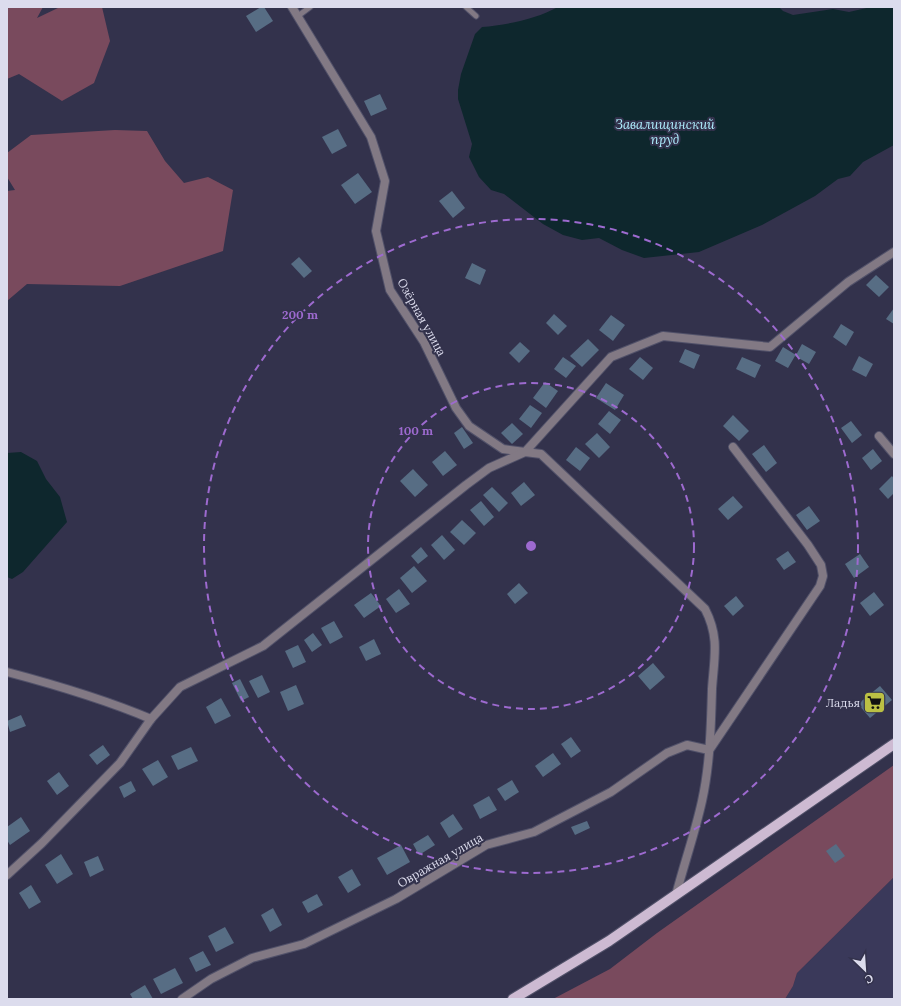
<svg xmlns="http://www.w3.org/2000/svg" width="901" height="1006" font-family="Lora,serif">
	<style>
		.built { fill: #3a395a }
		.green { fill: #794a5d }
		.water { fill: #0e272d }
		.building { fill: #576d84 }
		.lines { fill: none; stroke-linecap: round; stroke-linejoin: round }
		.lane-casing { stroke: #515169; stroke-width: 7 }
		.street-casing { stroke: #515169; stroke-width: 10 }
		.primary-casing { stroke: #515169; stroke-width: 12 }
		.lane { stroke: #827984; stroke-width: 5 }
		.street { stroke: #827984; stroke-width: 8 }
		.primary { stroke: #cdbad2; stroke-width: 10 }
		.ring { fill: none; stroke: #9d6acf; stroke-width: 2; stroke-dasharray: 7 5 }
		.labels { text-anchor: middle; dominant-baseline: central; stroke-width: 4; stroke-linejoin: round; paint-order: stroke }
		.street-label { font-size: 12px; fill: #dcdced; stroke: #33324c }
		.poi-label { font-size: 12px; fill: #dcdced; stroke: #33324c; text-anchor: end }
		.water-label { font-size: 13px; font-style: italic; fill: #aeedfd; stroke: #33324c }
		.centre { fill: #9d6acf; stroke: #33324c; stroke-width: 2 }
		.ring-label { font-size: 12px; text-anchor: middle; font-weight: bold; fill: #9d6acf; stroke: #33324c; stroke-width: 4; stroke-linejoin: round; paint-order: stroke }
	</style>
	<rect width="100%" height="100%" fill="#33324c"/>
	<path class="built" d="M894 877V999H785L793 986 797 973Z"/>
	<g class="green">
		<path d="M7 7H43L37 18 60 7H102L110 41 94 83 62 101 19 74 7 79Z"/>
		<path d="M115 130 147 131 165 161 184 183 208 177 233 190 223 251 120 286 27 284 7 301V191L15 190 7 177V153L31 135Z"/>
		<path d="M894 765V877L797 973 793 986 785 999H553L610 969 657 933Z"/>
	</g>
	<g class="water">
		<path d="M558 7H779L783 11 793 15 833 9 849 12 871 7H894V145L863 162 850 176 838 179 815 196 762 225 699 252 644 258 622 250 599 238 582 240 563 235 543 224 504 194 491 190 479 177 469 157 472 144 458 99V90L461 74 475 34 482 27C507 25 536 19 558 7Z"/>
		<path d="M21 452 37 461 46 479 60 497 67 522 23 572 12 579 7 577V453Z"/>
	</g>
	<g class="building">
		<path d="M261 7H264L273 21 256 32 246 16Z"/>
		<path d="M380 94 387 109 371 116 364 101Z"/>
		<path d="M338 129 347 146 332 154 322 137Z"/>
		<path d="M358 173 372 192 355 204 341 185Z"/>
		<path d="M452 191 465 208 453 218 439 201Z"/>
		<path d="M299 257 312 271 304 278 291 264Z"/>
		<path d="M472 263 486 270 480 285 465 278Z"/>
		<path d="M876 275 889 287 879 297 866 285Z"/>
		<path d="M894 308V324L886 319Z"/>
		<path d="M554 314 567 326 558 335 546 323Z"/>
		<path d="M611 315 625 325 613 341 599 330Z"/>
		<path d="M841 324 854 332 846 346 833 337Z"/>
		<path d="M588 339 599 350 582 367 570 356Z"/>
		<path d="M520 342 530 351 519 363 509 353Z"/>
		<path d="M802 344 816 352 809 364 795 356 788 368 775 361 783 347 796 355Z"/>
		<path d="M685 349 700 355 694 369 679 362Z"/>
		<path d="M859 356 873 364 866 377 852 370Z"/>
		<path d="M563 357 576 366 566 378 554 369Z"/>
		<path d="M640 357 653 368 643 380 629 369Z"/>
		<path d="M742 357 761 365 755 378 736 369Z"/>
		<path d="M545 382 558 391 546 408 533 398Z"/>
		<path d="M606 383 624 395 615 410 596 398Z"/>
		<path d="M530 405 542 413 531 428 519 419Z"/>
		<path d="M609 411 621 420 610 434 598 424Z"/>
		<path d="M733 415 749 431 739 441 723 426Z"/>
		<path d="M851 421 862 435 852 443 841 428Z"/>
		<path d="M512 423 523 434 512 444 501 433Z"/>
		<path d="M462 427 473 443 464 449 454 433Z"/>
		<path d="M597 433 610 447 599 458 585 444Z"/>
		<path d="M764 445 777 463 766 472 752 454Z"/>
		<path d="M576 447 590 458 580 471 566 460Z"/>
		<path d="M873 449 882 461 871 470 862 458Z"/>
		<path d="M445 451 457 465 443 476 432 462Z"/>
		<path d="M413 469 428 485 415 497 400 481Z"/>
		<path d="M892 476 894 479V493L888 499 879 489Z"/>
		<path d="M524 482 535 495 521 506 511 493Z"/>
		<path d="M492 487 508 503 499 512 483 495Z"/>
		<path d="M733 496 743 507 728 520 718 509Z"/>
		<path d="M481 501 494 517 484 526 470 510Z"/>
		<path d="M809 506 820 521 807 530 796 515Z"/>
		<path d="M462 520 476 533 464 545 450 532Z"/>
		<path d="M442 535 455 550 444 560 431 545Z"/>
		<path d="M421 547 428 556 418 564 411 556Z"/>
		<path d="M788 551 796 562 784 570 776 559Z"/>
		<path d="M860 554 869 567 854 578 845 564Z"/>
		<path d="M414 566 427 581 412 593 400 578Z"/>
		<path d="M519 583 528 593 515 604 507 594Z"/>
		<path d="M399 589 410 604 396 613 386 599Z"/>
		<path d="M874 592 884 605 870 616 860 603Z"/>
		<path d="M371 593 381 606 364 618 354 605Z"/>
		<path d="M736 596 744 606 733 616 724 606Z"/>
		<path d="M334 621 343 637 330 644 321 628Z"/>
		<path d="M313 633 322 645 312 652 304 640Z"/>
		<path d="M374 639 381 654 366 661 359 647Z"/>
		<path d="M298 645 306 662 293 668 285 651Z"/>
		<path d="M653 663 665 677 650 690 638 676Z"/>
		<path d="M262 675 270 692 258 698 249 681Z"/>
		<path d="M240 679 249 697 241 701 232 683Z"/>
		<path d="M296 685 304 704 288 711 280 692Z"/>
		<path d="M880 686 892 700 870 718 858 704Z"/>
		<path d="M221 698 231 716 215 724 206 707Z"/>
		<path d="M21 715 26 726 10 732 7 721Z"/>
		<path d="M571 737 581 751 571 758 561 744Z"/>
		<path d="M103 745 110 755 97 765 89 755Z"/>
		<path d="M191 747 198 761 178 770 171 756Z"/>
		<path d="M553 753 561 764 543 777 535 766Z"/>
		<path d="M158 760 168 777 153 786 142 769Z"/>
		<path d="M59 772 69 786 57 795 47 781Z"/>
		<path d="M512 780 519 792 505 801 497 789Z"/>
		<path d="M131 781 136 791 124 798 119 787Z"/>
		<path d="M489 796 497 810 480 819 473 805Z"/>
		<path d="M453 814 463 829 449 838 440 823Z"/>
		<path d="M21 817 30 831 10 845 7 840V827Z"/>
		<path d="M587 821 590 828 575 835 571 827Z"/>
		<path d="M428 835 435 845 419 855 413 844Z"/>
		<path d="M836 844 845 856 835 863 826 851Z"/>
		<path d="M401 845 410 862 387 875 377 858Z"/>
		<path d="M61 854 73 874 57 884 45 865Z"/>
		<path d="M98 856 104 870 90 877 84 862Z"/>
		<path d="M352 869 361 885 348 893 338 877Z"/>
		<path d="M31 885 41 902 29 909 19 893Z"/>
		<path d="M317 894 323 905 308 913 302 902Z"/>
		<path d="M273 908 282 925 270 932 261 915Z"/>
		<path d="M225 927 234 943 216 952 208 936Z"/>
		<path d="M203 951 211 965 196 972 189 958Z"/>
		<path d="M175 968 183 983 161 994 153 979Z"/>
		<path d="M145 985 153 999H133L130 994Z"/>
	</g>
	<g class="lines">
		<defs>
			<g id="lane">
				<path d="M466 7 476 16"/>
				<path d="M298 16 310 7"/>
			</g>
			<g id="street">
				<path d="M292 7 371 137 385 181 376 231 390 290 424 342 456 408 469 426 503 449 525 452 611 357 663 336 770 347 848 282 894 252"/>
				<path d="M879 436 894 454"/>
				<path d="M7 672C56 685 104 699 151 719"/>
				<path d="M710 749 820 586 823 576 821 565 808 545 733 447"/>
				<path d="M7 875 42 843 120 763 151 719 180 687 263 646 466 485 489 468 525 452 541 454 705 609C720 638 714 658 712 689 711 726 710 765 702 801 695 833 684 864 676 895"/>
				<path d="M182 999 211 979 252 958 304 944 396 899 486 845 534 832 611 792 667 753 687 745 709 750"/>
			</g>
			<path id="primary" d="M513 999 609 941 894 744"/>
		</defs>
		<use href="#lane" class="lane-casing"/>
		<use href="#street" class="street-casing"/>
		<use href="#primary" class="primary-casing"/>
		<use href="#lane" class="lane"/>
		<use href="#street" class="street"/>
		<use href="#primary" class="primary"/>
	</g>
	<g class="ring">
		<circle cx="531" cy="546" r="163"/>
		<circle cx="531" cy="546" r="327"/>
	</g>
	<defs>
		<symbol id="supermarket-square" viewBox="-11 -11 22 22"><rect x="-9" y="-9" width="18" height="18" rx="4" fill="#bbc044" stroke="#33324c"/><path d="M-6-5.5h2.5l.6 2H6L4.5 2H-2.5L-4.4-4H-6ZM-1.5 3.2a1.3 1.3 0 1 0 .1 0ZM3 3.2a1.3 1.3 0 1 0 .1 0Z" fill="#111"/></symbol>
	</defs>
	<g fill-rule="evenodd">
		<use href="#supermarket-square" x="862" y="690" width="25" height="25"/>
	</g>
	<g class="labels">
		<g class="street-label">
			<text transform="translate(422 317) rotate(61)">Озёрная улица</text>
			<text transform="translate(440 860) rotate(-30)">Овражная улица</text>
		</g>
		<g class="poi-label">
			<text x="860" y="702">Ладья</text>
		</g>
		<g class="water-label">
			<text x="665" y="124">Завалищинский<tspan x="665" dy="15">пруд</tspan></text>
		</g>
	</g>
	<circle cx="531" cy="546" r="6" class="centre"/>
	<g class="ring-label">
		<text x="300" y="319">200 m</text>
		<text x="416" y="435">100 m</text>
	</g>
	<rect width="901" height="1006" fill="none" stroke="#dcdced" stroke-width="16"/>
	<g transform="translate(865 970) rotate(155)" stroke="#33324c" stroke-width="3" paint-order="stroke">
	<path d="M0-3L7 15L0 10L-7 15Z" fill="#dcdced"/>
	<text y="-6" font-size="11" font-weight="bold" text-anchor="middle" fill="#dcdced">С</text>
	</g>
</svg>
